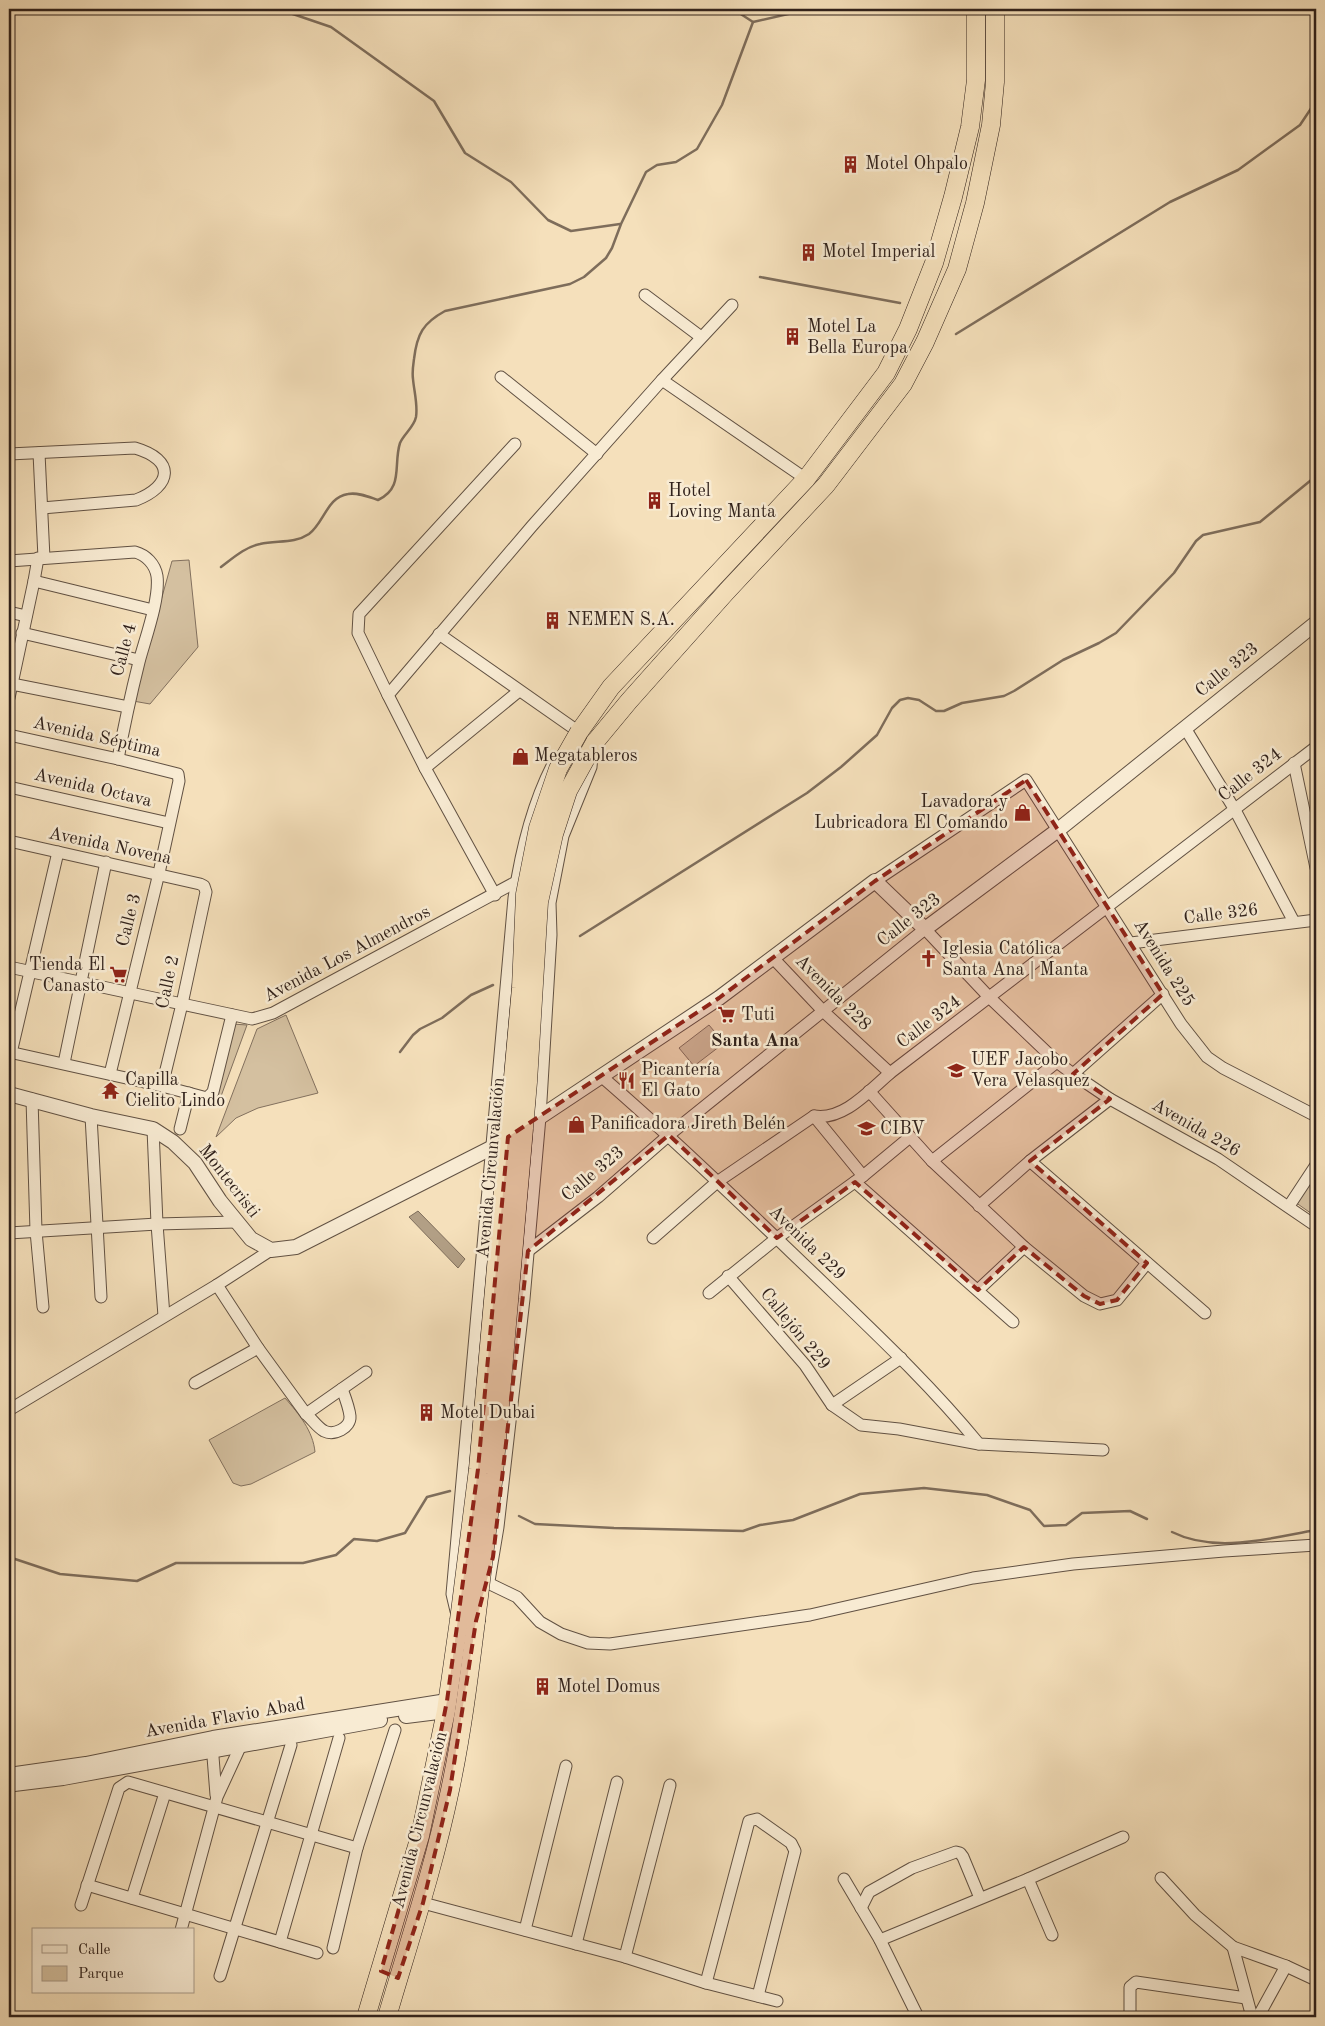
<svg xmlns="http://www.w3.org/2000/svg" width="1325" height="2026" font-family="'Old Standard TT',serif">
	<style>
		.green { fill: #d4c0a0; stroke: #82705e }
		.water { fill: #b29f85; stroke: #7e6d5b }
		.lines { fill: none; stroke-linecap: round; stroke-linejoin: round }
		.stream { stroke: #7e6d5b; stroke-width: 2.5 }
		.minor-casing { stroke: #615143; stroke-width: 13 }
		.tertiary-casing { stroke: #615143; stroke-width: 16 }
		.trunk-casing { stroke: #30211b; stroke-width: 19 }
		.minor { stroke: #f8ebd3; stroke-width: 11 }
		.tertiary { stroke: #f8ebd3; stroke-width: 14 }
		.trunk { stroke: #f5e0bb; stroke-width: 18 }
		.trunk-bridge-casing { stroke: #30211b; stroke-width: 19; stroke-linecap: butt }
		.trunk-bridge { stroke: #f5e0bb; stroke-width: 18 }
		.marked { fill: #8f2418; fill-opacity: 0.2; stroke: #8f2418; stroke-width: 4; stroke-dasharray: 10 6; stroke-linejoin: round }
		.labels { text-anchor: middle; dominant-baseline: central; stroke-width: 5; stroke-linejoin: round; paint-order: stroke }
		.poi-label { font-size: 18px; fill: #30211b; stroke: #f8ebd3; text-anchor: start }
		.street-label { font-size: 18px; fill: #30211b; stroke: #f8ebd3 }
		.neighbourhood-label { font-size: 19px; font-weight: bold; fill: #30211b; stroke: #f8ebd3 }
	</style>
	<rect width="100%" height="100%" fill="#f5e0bb"/>
	<filter id="stains"><feTurbulence type="fractalNoise" baseFrequency=".004" numOctaves="4"/><feColorMatrix values="0 0 0 0 .2 0 0 0 0 .09 0 0 0 0 .02 0 0 0 .5 -.17"/></filter>
	<radialGradient id="worn" r=".72"><stop offset=".6" stop-color="#630" stop-opacity="0"/><stop offset="1" stop-color="#630" stop-opacity=".3"/></radialGradient>
	<g class="green">
		<path d="M189 560 198 647 150 704 133 701 172 561Z"/>
		<path d="M286 1015 318 1093 258 1108 236 1118 216 1137 257 1029Z"/>
		<path d="M232 1024 247 1025 220 1099 213 1097Z"/>
		<path d="M709 1025 724 1043 694 1066 679 1048Z"/>
		<path d="M1316 1174V1208L1312 1214 1295 1202Z"/>
		<path d="M285 1398C299 1414 313 1431 315 1452L251 1484 241 1486 233 1483 209 1440Z"/>
	</g>
	<path class="water" d="M418 1211 465 1259 458 1268 409 1217Z"/>
	<g class="lines">
		<g class="stream">
			<path d="M268 9 287 12 331 27 434 101 465 153 511 182 548 220 571 231 620 224"/>
			<path d="M733 9 753 22 810 9"/>
			<path d="M760 277 900 303"/>
			<path d="M956 334 1170 202 1238 170 1300 125 1312 107 1316 92"/>
			<path d="M221 567C233 558 245 547 260 544 277 540 294 544 309 534 324 523 327 497 348 494 358 492 369 497 378 500 404 488 393 465 400 443 404 434 414 427 416 417 418 405 414 391 413 379 412 372 413 366 414 359 417 334 423 323 445 311L570 284 584 277 606 258 612 248 621 224 646 172 657 165 676 162 697 149 722 105 753 22"/>
			<path d="M580 936 807 793 841 767 877 735 892 708 900 700 908 698 919 700 936 711H944L962 703 1004 696 1014 691 1063 660 1099 643 1116 633 1174 573 1196 541 1203 535 1260 522 1316 476"/>
			<path d="M400 1052 413 1035 420 1029 442 1018 471 995 493 985"/>
			<path d="M519 1516 535 1524 614 1528 743 1531 760 1525 793 1520 860 1494 924 1488 987 1495 1030 1510 1044 1526 1066 1525 1082 1513 1130 1511 1147 1519"/>
			<path d="M1172 1532C1216 1554 1270 1538 1316 1530"/>
			<path d="M9 1557 60 1574 137 1581 176 1563H303L336 1555 354 1539 377 1541 405 1533 427 1497 450 1491"/>
		</g>
		<defs>
			<g id="minor">
				<path d="M645 295 701 337"/>
				<path d="M501 377 597 454"/>
				<path d="M662 380 732 305"/>
				<path d="M39 453 44 558"/>
				<path d="M9 454 135 448C176 460 172 486 136 500L42 508"/>
				<path d="M9 561 135 552C146 555 155 564 157 576 160 599 145 639 139 662 131 694 124 726 118 759"/>
				<path d="M34 581 153 610"/>
				<path d="M9 612 26 616"/>
				<path d="M22 633 139 660"/>
				<path d="M439 634 579 732 576 734"/>
				<path d="M12 684 128 707"/>
				<path d="M388 695 358 633 359 614 515 444"/>
				<path d="M9 698 34 581 38 558"/>
				<path d="M1185 728 1235 810 1294 922"/>
				<path d="M9 735 118 759 178 774 179 781 159 873 110 1074"/>
				<path d="M1294 763 1316 868"/>
				<path d="M425 768 519 691"/>
				<path d="M9 787 169 823"/>
				<path d="M9 841 200 884 204 886 206 892 182 1004 162 1086"/>
				<path d="M875 881 1026 780 1181 1024 1207 1057 1223 1068 1316 1116"/>
				<path d="M495 895 425 768 388 695 532 526 662 380 806 479"/>
				<path d="M1131 943 1316 920"/>
				<path d="M773 958 824 1012 890 1073"/>
				<path d="M9 967 252 1019 273 1013 516 882"/>
				<path d="M9 1052 162 1086 207 1098 213 1092 232 1015"/>
				<path d="M11 1053 58 852"/>
				<path d="M64 1063 106 862"/>
				<path d="M1073 1074 1163 994"/>
				<path d="M601 1076C675 1140 745 1208 815 1275 872 1330 929 1383 979 1444"/>
				<path d="M869 1091 932 1161 1024 1247 1084 1296 1100 1304 1117 1300 1147 1263"/>
				<path d="M32 1099 36 1231 43 1307"/>
				<path d="M91 1116 101 1297"/>
				<path d="M814 1116 863 1176"/>
				<path d="M153 1129 157 1224 164 1316"/>
				<path d="M180 1129 189 1093"/>
				<path d="M932 1161 1057 1062"/>
				<path d="M1030 1161 1205 1313"/>
				<path d="M855 1182 1013 1322"/>
				<path d="M979 1206 1030 1161 1110 1099"/>
				<path d="M1289 1206 1316 1165"/>
				<path d="M9 1233 157 1224 236 1222"/>
				<path d="M653 1238 717 1182 814 1116C843 1121 869 1091 890 1073L1316 747"/>
				<path d="M528 1251 598 1197 669 1135 925 929 989 997 1057 1062 1073 1074 1110 1099 1218 1159 1316 1226"/>
				<path d="M728 1276 805 1365 832 1405 861 1425 899 1429 979 1444 1103 1450"/>
				<path d="M217 1285 258 1348 306 1414 366 1372"/>
				<path d="M978 1290 1024 1247"/>
				<path d="M709 1293 777 1238 863 1176 910 1137"/>
				<path d="M195 1383 258 1348"/>
				<path d="M832 1405 901 1358"/>
				<path d="M9 1410 217 1285 271 1250"/>
				<path d="M306 1414C312 1419 317 1427 324 1431 334 1436 351 1428 350 1416 349 1407 345 1397 342 1389"/>
				<path d="M489 1581 498 1527 524 1299 540 1117 551 935 550 903 563 836 591 767 592 757"/>
				<path d="M488 1583 517 1597 540 1622 561 1634 588 1643 610 1644 810 1615 973 1578 1073 1564 1224 1551 1316 1545"/>
				<path d="M456 1611 452 1594 514 898C521 850 532 804 554 762"/>
				<path d="M212 1744 216 1795"/>
				<path d="M1161 1878 1195 1915 1233 1947 1286 1966 1316 1980"/>
				<path d="M844 1879 880 1940 918 2017"/>
				<path d="M1028 1879 1123 1837"/>
				<path d="M87 1885 317 1953"/>
				<path d="M132 1898 165 1793"/>
				<path d="M423 1903 625 1957 706 1983 777 2001"/>
				<path d="M81 1905 119 1788 128 1782 357 1848"/>
				<path d="M861 1908 869 1892 912 1868 956 1852 960 1853 963 1857 980 1898"/>
				<path d="M181 1930 217 1797 241 1745V1739"/>
				<path d="M525 1930 566 1766"/>
				<path d="M880 1940 1028 1879 1052 1935"/>
				<path d="M280 1942 339 1738"/>
				<path d="M576 1944 617 1782"/>
				<path d="M1233 1947 1252 2017"/>
				<path d="M333 1948 357 1848 395 1730"/>
				<path d="M625 1957 670 1785"/>
				<path d="M220 1976 291 1745"/>
				<path d="M706 1983 749 1821 757 1819 791 1843 795 1851 758 1996"/>
				<path d="M1130 2017V1987L1136 1982 1246 1998"/>
				<path d="M1258 2017 1286 1966"/>
			</g>
			<g id="tertiary">
				<path d="M9 1094 91 1116 153 1129 173 1142 195 1163 220 1201 251 1239 271 1250 296 1247 493 1147 540 1117 719 998 875 881 925 929 1058 830 1316 623"/>
				<path d="M406 1716 446 1711"/>
				<path d="M9 1775 86 1764 213 1738 447 1701"/>
				<path d="M14 1784 63 1778 380 1720"/>
			</g>
			<g id="trunk">
				<path d="M579 732 611 687 806 479 886 373 908 329 934 263 953 197 970 127 976 80V9"/>
				<path d="M595 742 629 701 727 591 826 485 903 384 925 342 957 269 975 203 991 125 995 82V9"/>
				<path d="M366 2017 420 1836 446 1711 459 1620"/>
				<path d="M387 2017C409 1942 434 1867 450 1790 462 1734 469 1677 476 1621"/>
			</g>
		</defs>
		<use href="#minor" class="minor-casing"/>
		<use href="#tertiary" class="tertiary-casing"/>
		<use href="#trunk" class="trunk-casing"/>
		<use href="#minor" class="minor"/>
		<use href="#tertiary" class="tertiary"/>
		<use href="#trunk" class="trunk"/>
		<defs>
			<g id="trunk-bridge">
				<path d="M459 1620 478 1469 521 988 525 894 538 828 558 769 579 732"/>
				<path d="M476 1621 494 1474 528 1082 539 902 554 834 568 791 595 742"/>
			</g>
		</defs>
		<use href="#trunk-bridge" class="trunk-bridge-casing"/>
		<use href="#trunk-bridge" class="trunk-bridge"/>
	</g>
	<path class="marked" d="M1026 780 1163 994 1073 1074 1110 1099 1030 1161 1147 1263 1117 1300 1100 1304 1084 1296 1024 1247 978 1290 855 1182 777 1238 669 1135 528 1251 493 1557 476 1621 450 1790 423 1903 398 1978 381 1971 420 1836 447 1701 478 1469 508 1137 719 998 875 881Z"/>
	<defs>
		<symbol id="building-bare" viewBox="-9 -9 18 18"><path d="M-4-6H4V6H1V3H-1V6H-4ZM-2.5-4.3h1.7v1.8h-1.7ZM.8-4.3h1.7v1.8H.8ZM-2.5-1h1.7V.8h-1.7ZM.8-1h1.7V.8H.8Z" fill="#8f2418" stroke="#f8ebd3" stroke-width="2.5" paint-order="stroke"/></symbol>
		<symbol id="shop-bare" viewBox="-9 -9 18 18"><path d="M-5-2.5h2.3a2.7 3.5 0 0 1 5.4 0H5L5.5 6h-11ZM-1.5-2.5h3a1.5 2.3 0 0 0-3 0Z" fill="#8f2418" stroke="#f8ebd3" stroke-width="2.5" paint-order="stroke"/></symbol>
		<symbol id="church-bare" viewBox="-9 -9 18 18"><path d="M-1.2-6h2.4v3.5h3.3v2.4h-3.3V6h-2.4V-.1h-3.3v-2.4h3.3Z" fill="#8f2418" stroke="#f8ebd3" stroke-width="2.5" paint-order="stroke"/></symbol>
		<symbol id="supermarket-bare" viewBox="-9 -9 18 18"><path d="M-6-5.5h2.5l.6 2H6L4.5 2H-2.5L-4.4-4H-6ZM-1.5 3.2a1.3 1.3 0 1 0 .1 0ZM3 3.2a1.3 1.3 0 1 0 .1 0Z" fill="#8f2418" stroke="#f8ebd3" stroke-width="2.5" paint-order="stroke"/></symbol>
		<symbol id="school-bare" viewBox="-9 -9 18 18"><path d="M0-5L7-2L0 1L-7-2ZM-4 1L0 2.5L4 1V4Q0 6-4 4Z" fill="#8f2418" stroke="#f8ebd3" stroke-width="2.5" paint-order="stroke"/></symbol>
		<symbol id="restaurant-bare" viewBox="-9 -9 18 18"><path d="M-5-6h1v4h1v-4h1v4h1v-4h1v5L-1.5 .5V6h-2V.5L-5-1ZM5-6V6H3V1.5H1.5Q1.5-4 5-6Z" fill="#8f2418" stroke="#f8ebd3" stroke-width="2.5" paint-order="stroke"/></symbol>
		<symbol id="temple-bare" viewBox="-9 -9 18 18"><path d="M0-6L5-2H3V0L6.5 2.5H4V6H1.5V3h-3V6H-4V2.5H-6.5L-3 0V-2H-5Z" fill="#8f2418" stroke="#f8ebd3" stroke-width="2.5" paint-order="stroke"/></symbol>
	</defs>
	<g fill-rule="evenodd">
		<use href="#building-bare" x="838" y="152" width="25" height="25"/>
		<use href="#building-bare" x="796" y="240" width="25" height="25"/>
		<use href="#building-bare" x="780" y="324" width="25" height="25"/>
		<use href="#building-bare" x="642" y="488" width="25" height="25"/>
		<use href="#building-bare" x="540" y="608" width="25" height="25"/>
		<use href="#shop-bare" x="508" y="744" width="25" height="25"/>
		<use href="#shop-bare" x="1010" y="800" width="25" height="25"/>
		<use href="#church-bare" x="916" y="946" width="25" height="25"/>
		<use href="#supermarket-bare" x="106" y="962" width="25" height="25"/>
		<use href="#supermarket-bare" x="714" y="1002" width="25" height="25"/>
		<use href="#school-bare" x="944" y="1058" width="25" height="25"/>
		<use href="#restaurant-bare" x="614" y="1068" width="25" height="25"/>
		<use href="#temple-bare" x="98" y="1078" width="25" height="25"/>
		<use href="#shop-bare" x="564" y="1112" width="25" height="25"/>
		<use href="#school-bare" x="854" y="1116" width="25" height="25"/>
		<use href="#building-bare" x="414" y="1400" width="25" height="25"/>
		<use href="#building-bare" x="530" y="1674" width="25" height="25"/>
	</g>
	<g class="labels">
		<g class="poi-label">
			<text x="865" y="164">Motel Ohpalo</text>
			<text x="822" y="252">Motel Imperial</text>
			<text x="807" y="327">Motel La<tspan x="807" dy="21">Bella Europa</tspan></text>
			<text x="668" y="491">Hotel<tspan x="668" dy="21">Loving Manta</tspan></text>
			<text x="567" y="620">NEMEN S.A.</text>
			<text x="534" y="756">Megatableros</text>
			<text x="1008" y="802" text-anchor="end">Lavadora y<tspan x="1008" dy="21">Lubricadora El Comando</tspan></text>
			<text x="942" y="949">Iglesia Católica<tspan x="942" dy="21">Santa Ana | Manta</tspan></text>
			<text x="105" y="965" text-anchor="end">Tienda El<tspan x="105" dy="21">Canasto</tspan></text>
			<text x="741" y="1015">Tuti</text>
			<text x="971" y="1060">UEF Jacobo<tspan x="971" dy="21">Vera Velasquez</tspan></text>
			<text x="641" y="1070">Picantería<tspan x="641" dy="21">El Gato</tspan></text>
			<text x="125" y="1080">Capilla<tspan x="125" dy="21">Cielito Lindo</tspan></text>
			<text x="590" y="1124">Panificadora Jireth Belén</text>
			<text x="880" y="1129">CIBV</text>
			<text x="440" y="1413">Motel Dubai</text>
			<text x="557" y="1687">Motel Domus</text>
		</g>
		<g class="street-label">
			<text transform="translate(124 650) rotate(-75)">Calle 4</text>
			<text transform="translate(1227 670) rotate(-39)">Calle 323</text>
			<text transform="translate(97 737) rotate(13)">Avenida Séptima</text>
			<text transform="translate(1250 775) rotate(-38)">Calle 324</text>
			<text transform="translate(93 788) rotate(13)">Avenida Octava</text>
			<text transform="translate(110 846) rotate(12)">Avenida Novena</text>
			<text transform="translate(1221 914) rotate(-7)">Calle 326</text>
			<text transform="translate(129 920) rotate(-76)">Calle 3</text>
			<text transform="translate(909 920) rotate(-38)">Calle 323</text>
			<text transform="translate(347 954) rotate(-28)">Avenida Los Almendros</text>
			<text transform="translate(1164 963) rotate(58)">Avenida 225</text>
			<text transform="translate(168 982) rotate(-78)">Calle 2</text>
			<text transform="translate(833 993) rotate(45)">Avenida 228</text>
			<text transform="translate(929 1022) rotate(-37)">Calle 324</text>
			<text transform="translate(1196 1128) rotate(30)">Avenida 226</text>
			<text transform="translate(491 1168) rotate(-85)">Avenida Circunvalación</text>
			<text transform="translate(593 1174) rotate(-40)">Calle 323</text>
			<text transform="translate(229 1181) rotate(52)">Montecristi</text>
			<text transform="translate(807 1243) rotate(44)">Avenida 229</text>
			<text transform="translate(795 1329) rotate(51)">Callejón 229</text>
			<text transform="translate(225 1718) rotate(-10)">Avenida Flavio Abad</text>
			<text transform="translate(420 1820) rotate(-76)">Avenida Circunvalación</text>
		</g>
		<g class="neighbourhood-label">
			<text x="755" y="1041">Santa Ana</text>
		</g>
	</g>
	<rect width="1325" height="2026" fill="none" stroke="#f5e0bb" stroke-width="30"/>
	<rect x="10" y="10" width="1305" height="2006" fill="none" stroke="#30211b" stroke-width="2.5"/>
	<rect x="15" y="15" width="1295" height="1996" fill="none" stroke="#30211b"/>
	<rect x="32" y="1928" width="162" height="65" fill="#f8ebd3" stroke="#a89a89"/>
	<rect x="42" y="1945" width="25" height="8" fill="#f8ebd3" stroke="#a89a89"/>
	<text x="78" y="1954" font-size="15" fill="#30211b">Calle</text>
	<rect x="42" y="1966" width="25" height="15" fill="#d4c0a0" stroke="#a89a89"/>
	<text x="78" y="1978" font-size="15" fill="#30211b">Parque</text>
	<rect width="100%" height="100%" filter="url(#stains)"/>
	<rect width="100%" height="100%" fill="url(#worn)"/>
</svg>
